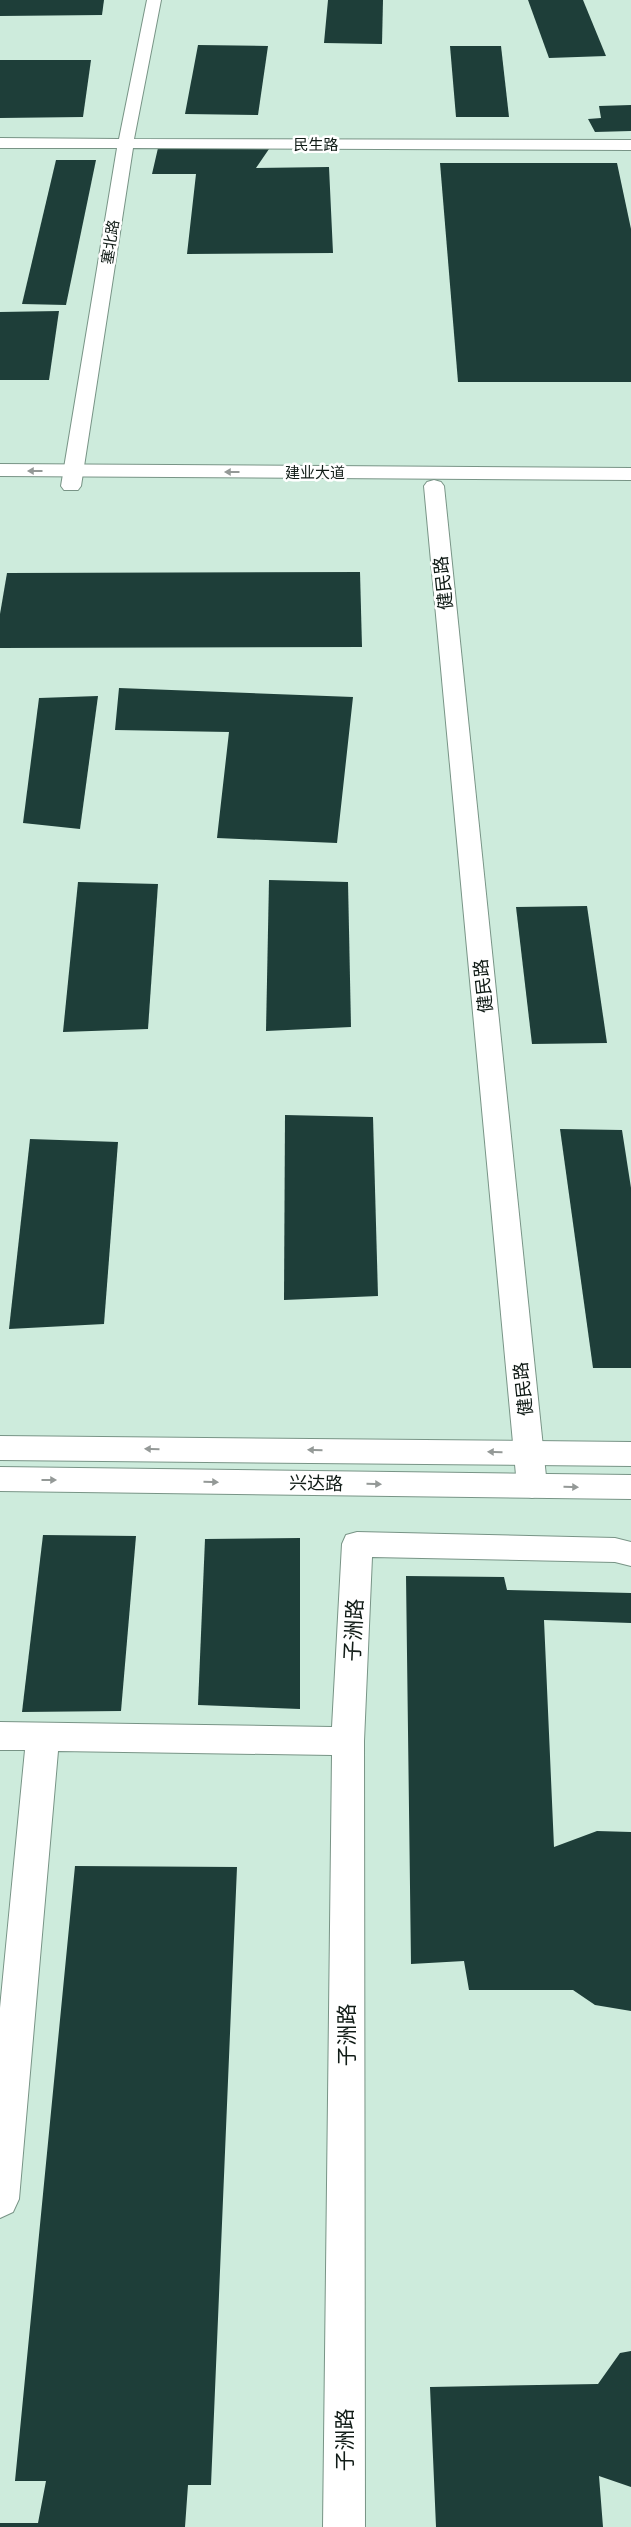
<svg xmlns="http://www.w3.org/2000/svg" width="631" height="2527" font-family="Mulish,'Noto Sans SC',sans-serif">
	<style>
		.building { fill: #1e3e39 }
		.lines { fill: none; stroke-linecap: round; stroke-linejoin: round }
		.minor-casing { stroke: #789486; stroke-width: 2 }
		.major-casing { stroke: #789486; stroke-width: 2 }
		.minor { fill: #fff; fill-rule: evenodd }
		.major { fill: #fff; fill-rule: evenodd }
		.oneway { fill: #949997 }
		.labels { text-anchor: middle; dominant-baseline: central; stroke-width: 5; stroke-linejoin: round; paint-order: stroke }
		.far-street-label { font-size: 15px; fill: #111c17; stroke: #fff }
		.street-label { font-size: 18px; fill: #111c17; stroke: #fff }
		.near-street-label { font-size: 21px; fill: #111c17; stroke: #fff }
	</style>
	<rect width="100%" height="100%" fill="#cdebdc"/>
	<g class="building">
		<path d="M0 0H104L102 15 0 16Z"/>
		<path d="M328 0H383L382 44 324 43Z"/>
		<path d="M528 0H583L606 56 549 58Z"/>
		<path d="M198 45 268 46 258 115 185 114Z"/>
		<path d="M450 46H501L509 117H456Z"/>
		<path d="M0 60H91L83 117 0 118Z"/>
		<path d="M631 105V131L595 132 588 119 601 118 599 106Z"/>
		<path d="M158 148 269 149 256 168 329 167 333 253 187 254 196 174H152Z"/>
		<path d="M56 160H96L66 305 22 304Z"/>
		<path d="M440 163H617L631 229V382H458Z"/>
		<path d="M59 311 49 380H0V312Z"/>
		<path d="M360 572 362 647 0 648V614L7 573Z"/>
		<path d="M119 688 353 697 337 843 217 838 229 732 115 730Z"/>
		<path d="M98 696 80 829 23 823 39 698Z"/>
		<path d="M269 880 348 882 351 1027 266 1031Z"/>
		<path d="M78 882 158 884 148 1029 63 1032Z"/>
		<path d="M587 906 607 1043 532 1044 516 907Z"/>
		<path d="M285 1115 373 1117 378 1296 284 1300Z"/>
		<path d="M560 1129 622 1130 631 1188V1368H593Z"/>
		<path d="M30 1139 118 1142 104 1324 9 1329Z"/>
		<path d="M43 1535 136 1536 121 1711 22 1712Z"/>
		<path d="M300 1538V1709L198 1705 205 1539Z"/>
		<path d="M406 1576 504 1577 507 1590 631 1593V1623L544 1620 554 1847 597 1831 631 1832V2011L595 2005 573 1990H469L464 1961 411 1964Z"/>
		<path d="M75 1866 237 1867 211 2485H188L185 2527H0V2523H38L46 2481H15Z"/>
		<path d="M631 2351V2487L599 2476 603 2527H436L430 2387 598 2384 620 2353Z"/>
	</g>
	<g class="lines">
		<defs>
			<g id="minor">
				<path d="M147 0H161L134 139 631 140V150L133 148 81 486 78 490H64L61 486 117 148H0V138L119 139Z"/>
				<path d="M434 480 441 482 444 486 547 1486 543 1494 532 1498 521 1494 517 1486 424 486 427 482Z"/>
				<path d="M357 1532 615 1538 631 1542V1566L615 1562 372 1557 364 1741 365 2527H323L332 1755 58 1751 19 2199 13 2212 0 2218V2008L25 1750H0V1722L332 1727 342 1544 346 1535Z"/>
			</g>
			<g id="major">
				<path d="M0 464 631 468V480L0 476Z"/>
				<path d="M0 1436 631 1442V1466L0 1460Z"/>
				<path d="M0 1467 631 1475V1499L0 1491Z"/>
			</g>
		</defs>
		<use href="#minor" class="minor-casing"/>
		<use href="#major" class="major-casing"/>
		<use href="#minor" class="minor"/>
		<use href="#major" class="major"/>
	</g>
	<defs><path id="oneway-solid" d="M-6-.8H1V-3.2L6.5 0L1 3.2V.8H-6Z" transform="scale(1.25)"/></defs>
	<g class="oneway">
		<use href="#oneway-solid" transform="translate(35 471) rotate(-180)"/>
		<use href="#oneway-solid" transform="translate(232 472) rotate(-180)"/>
		<use href="#oneway-solid" transform="translate(152 1449) rotate(-179)"/>
		<use href="#oneway-solid" transform="translate(315 1450) rotate(-179)"/>
		<use href="#oneway-solid" transform="translate(495 1452) rotate(-179)"/>
		<use href="#oneway-solid" transform="translate(49 1480)"/>
		<use href="#oneway-solid" transform="translate(211 1482) rotate(1)"/>
		<use href="#oneway-solid" transform="translate(374 1484) rotate(1)"/>
		<use href="#oneway-solid" transform="translate(571 1487) rotate(1)"/>
	</g>
	<g class="labels">
		<g class="far-street-label">
			<text x="316" y="144">民生路</text>
			<text transform="translate(110 242) rotate(-81)">塞北路</text>
			<text x="315" y="472">建业大道</text>
		</g>
		<g class="street-label">
			<text transform="translate(443 583) rotate(-96)">健民路</text>
			<text transform="translate(483 986) rotate(-96)">健民路</text>
			<text transform="translate(523 1389) rotate(-96)">健民路</text>
			<text transform="translate(316 1483) rotate(1)">兴达路</text>
		</g>
		<g class="near-street-label">
			<text transform="translate(353 1630) rotate(-87)">子洲路</text>
			<text transform="translate(346 2035) rotate(-90)">子洲路</text>
			<text transform="translate(344 2440) rotate(-90)">子洲路</text>
		</g>
	</g>
</svg>
